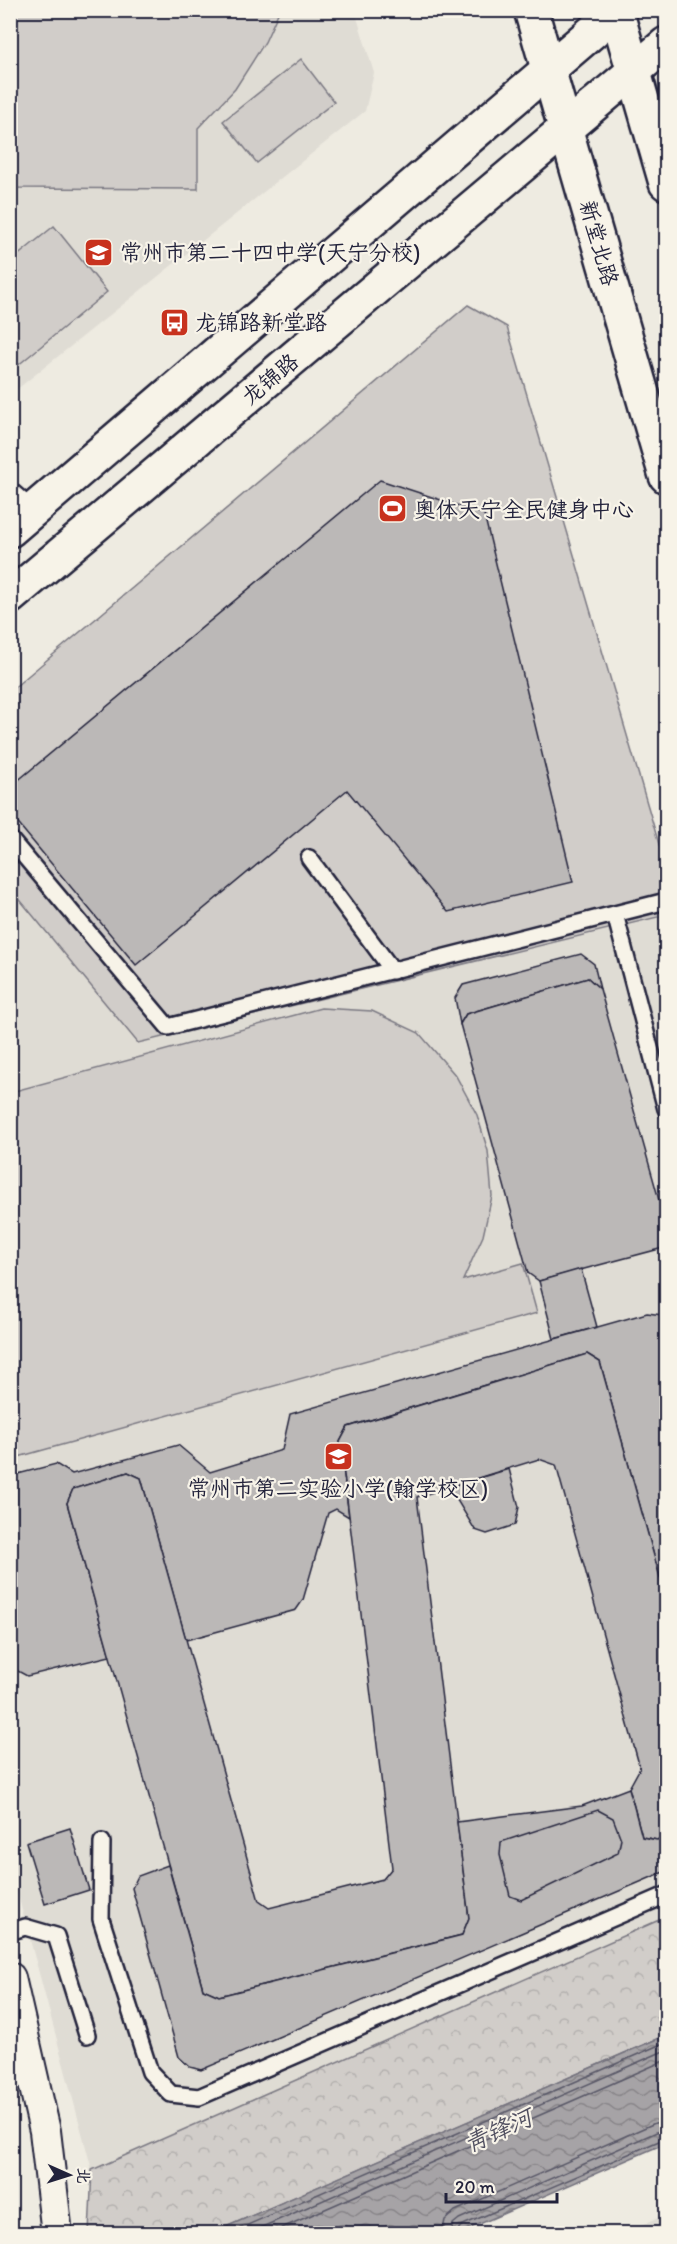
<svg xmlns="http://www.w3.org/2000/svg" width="677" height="2244" font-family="Itim,'LXGW WenKai TC',sans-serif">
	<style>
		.built { fill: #dfdcd4 }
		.forest { fill: url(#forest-crowns); stroke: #7a7882; stroke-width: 1.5 }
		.pitch { fill: #d1cdc9; stroke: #7a7882; stroke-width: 1.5 }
		.water { fill: url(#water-waves); stroke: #716f7b; stroke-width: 1.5 }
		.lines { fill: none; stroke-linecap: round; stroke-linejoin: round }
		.shore { stroke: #575666; stroke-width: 1.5 }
		.building { fill: #bbb8b7; stroke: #22223b; stroke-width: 1.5 }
		.service-casing { stroke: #22223b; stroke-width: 20 }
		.minor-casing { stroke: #22223b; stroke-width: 34 }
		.secondary-casing { stroke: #22223b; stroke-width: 38 }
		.primary-casing { stroke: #22223b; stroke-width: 38 }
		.service { stroke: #f7f3e8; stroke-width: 15 }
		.minor { stroke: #f7f3e8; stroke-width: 30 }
		.secondary { stroke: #f7f3e8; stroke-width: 33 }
		.primary { stroke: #f7f3e8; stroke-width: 33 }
		.labels { text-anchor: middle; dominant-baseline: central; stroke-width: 4.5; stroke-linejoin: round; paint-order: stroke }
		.street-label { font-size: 22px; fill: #22223b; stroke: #f7f3e8 }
		.poi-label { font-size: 22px; fill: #22223b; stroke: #f7f3e8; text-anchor: start }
		.water-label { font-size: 24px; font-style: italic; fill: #504f60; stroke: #f7f3e8 }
	</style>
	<defs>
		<pattern id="forest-crowns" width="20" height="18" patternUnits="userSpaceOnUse" patternTransform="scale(1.5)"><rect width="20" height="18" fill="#d1cdc9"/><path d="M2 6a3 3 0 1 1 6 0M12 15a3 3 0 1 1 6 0" fill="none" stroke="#b3b0ae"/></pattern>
		<pattern id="water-waves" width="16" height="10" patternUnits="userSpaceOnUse" patternTransform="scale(1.5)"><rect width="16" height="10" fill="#a6a3a6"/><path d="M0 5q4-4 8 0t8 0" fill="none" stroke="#878488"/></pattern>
	</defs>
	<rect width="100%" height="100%" fill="#eeebe1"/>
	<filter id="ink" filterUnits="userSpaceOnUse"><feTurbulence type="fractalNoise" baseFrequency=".0167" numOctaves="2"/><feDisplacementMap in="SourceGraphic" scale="12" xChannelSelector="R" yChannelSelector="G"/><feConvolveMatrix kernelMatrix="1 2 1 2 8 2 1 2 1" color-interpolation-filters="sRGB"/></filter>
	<g filter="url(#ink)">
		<g class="built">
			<path d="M11 11H355L374 73 365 111 11 394Z"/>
			<path d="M10 889 138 1043 666 915V1917L92 2170 11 1869Z"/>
			<path d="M666 2214V2233H627Z"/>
		</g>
		<path class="forest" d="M666 1917V2035L212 2233H89L92 2170Z"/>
		<g class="pitch">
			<path d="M10 11 11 10 279 11 265 42 235 89 198 128V189L11 188Z"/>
			<path d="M301 59 334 102 257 163 223 121Z"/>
			<path d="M54 226 107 292 11 371V261Z"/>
			<path d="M468 305 507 327 666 868V915L138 1043 11 889 10 691Z"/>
			<path d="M321 1008 372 1011 419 1033 456 1076 477 1115 488 1151 492 1196 483 1236 463 1280 523 1263 537 1313 11 1459V1092Z"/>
		</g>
		<path class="water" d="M666 2035V2143L459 2233H212Z"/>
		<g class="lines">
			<g class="shore">
				<path d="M227 2234 666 2042"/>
				<path d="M246 2234 666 2050"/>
				<path d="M268 2234 666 2060"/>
				<path d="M442 2234 445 2220 455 2211 655 2123 666 2121"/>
				<path d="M451 2234 453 2224 459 2219 659 2131 666 2130"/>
				<path d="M459 2234V2228L463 2225 666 2138"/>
			</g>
		</g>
		<g class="building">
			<path d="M380 480 484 514 573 882 448 912 347 790 136 965 10 814V787Z"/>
			<path d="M581 954 594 964 600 989 588 978 466 1014 460 1024 455 998 463 985Z"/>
			<path d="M588 978 600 989 666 1225V1241L663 1248 539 1281 528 1273 460 1024 466 1014Z"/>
			<path d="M581 1269 597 1327 554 1339 539 1281Z"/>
			<path d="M647 1313 663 1315 666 1317V1599L600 1362 587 1354 348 1427 340 1442 349 1517 336 1509 328 1513 303 1600 296 1610 186 1640 141 1478 128 1472 73 1489 67 1503 110 1656 27 1676 14 1669 10 1655V1476L56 1464 72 1474 178 1445 210 1472 282 1450 290 1414Z"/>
			<path d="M587 1354 600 1362 666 1599V1836L657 1840 642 1837 629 1788 640 1768 556 1465 539 1459 417 1497 469 1918 462 1935 219 1996 203 1989 67 1503 73 1489 128 1472 141 1478 259 1901 269 1908 383 1879 392 1868 340 1442 348 1427Z"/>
			<path d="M509 1469 519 1507 515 1525 487 1534 475 1530 449 1487Z"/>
			<path d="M629 1788 642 1837 657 1840 666 1836V1871L201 2070 190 2067 179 2057 132 1888 138 1876 168 1865 203 1989 219 1996 462 1935 469 1918 457 1822 582 1806Z"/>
			<path d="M598 1810 613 1818 621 1839 618 1853 521 1900 510 1896 500 1855 501 1842Z"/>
			<path d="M70 1828 89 1890 45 1904 26 1842Z"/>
		</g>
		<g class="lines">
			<defs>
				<g id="service">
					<path d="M10 490 34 511"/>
					<path d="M10 839 168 1027 666 901"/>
					<path d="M309 858 393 971"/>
					<path d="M615 914 666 1109"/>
					<path d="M102 1842 101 1919 150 2072 171 2094 199 2097 666 1895"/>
					<path d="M10 1932 25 1927 56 1936 87 2035"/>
				</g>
				<path id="minor" d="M10 1978 45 2131 57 2234"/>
				<g id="secondary">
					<path d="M10 530 618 10"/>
					<path d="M10 597 666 44"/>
				</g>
				<g id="primary">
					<path d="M531 10 666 476"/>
					<path d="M616 10 666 183"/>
				</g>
			</defs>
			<use href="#service" class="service-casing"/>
			<use href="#minor" class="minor-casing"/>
			<use href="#secondary" class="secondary-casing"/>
			<use href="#primary" class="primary-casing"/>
			<use href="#service" class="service"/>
			<use href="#minor" class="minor"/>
			<use href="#secondary" class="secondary"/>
			<use href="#primary" class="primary"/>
		</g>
	</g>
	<defs>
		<symbol id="school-square" viewBox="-11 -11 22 22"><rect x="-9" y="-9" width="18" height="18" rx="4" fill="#c8321e" stroke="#f7f3e8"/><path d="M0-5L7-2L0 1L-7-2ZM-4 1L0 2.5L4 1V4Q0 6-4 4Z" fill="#fff"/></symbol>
		<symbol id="bus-square" viewBox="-11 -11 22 22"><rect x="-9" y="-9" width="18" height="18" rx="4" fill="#c8321e" stroke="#f7f3e8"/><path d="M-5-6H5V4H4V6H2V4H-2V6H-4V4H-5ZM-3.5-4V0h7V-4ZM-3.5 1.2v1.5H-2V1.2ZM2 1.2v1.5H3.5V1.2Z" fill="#fff"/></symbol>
		<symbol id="stadium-square" viewBox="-11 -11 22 22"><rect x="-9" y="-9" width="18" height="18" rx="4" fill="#c8321e" stroke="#f7f3e8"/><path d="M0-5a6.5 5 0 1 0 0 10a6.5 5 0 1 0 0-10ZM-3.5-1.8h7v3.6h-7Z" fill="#fff"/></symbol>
	</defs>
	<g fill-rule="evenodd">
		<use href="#school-square" x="82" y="236" width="33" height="33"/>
		<use href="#bus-square" x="158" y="306" width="33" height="33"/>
		<use href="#stadium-square" x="376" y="492" width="33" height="33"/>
		<use href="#school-square" x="322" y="1440" width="33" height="33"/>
	</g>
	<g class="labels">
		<g class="street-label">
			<text transform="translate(599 243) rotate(74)">新堂北路</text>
			<text transform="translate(270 379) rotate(-40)">龙锦路</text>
		</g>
		<g class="poi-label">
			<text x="120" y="252">常州市第二十四中学(天宁分校)</text>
			<text x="195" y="322">龙锦路新堂路</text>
			<text x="414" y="509">奥体天宁全民健身中心</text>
			<text x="338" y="1488" text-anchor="middle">常州市第二实验小学(翰学校区)</text>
		</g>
		<g class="water-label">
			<text transform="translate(498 2130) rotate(-24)">青锋河</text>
		</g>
	</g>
	<rect width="677" height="2244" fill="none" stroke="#f7f3e8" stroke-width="36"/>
	<rect x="18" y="18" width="641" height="2208" fill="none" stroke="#22223b" stroke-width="2" filter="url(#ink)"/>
	<g transform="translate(69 2175) rotate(93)" stroke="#f7f3e8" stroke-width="4.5" paint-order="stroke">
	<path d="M0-4.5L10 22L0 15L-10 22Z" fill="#22223b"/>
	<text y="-9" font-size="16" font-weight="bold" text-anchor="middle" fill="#22223b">北</text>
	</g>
	<path d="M446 2193v9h111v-9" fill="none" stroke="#22223b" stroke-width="3"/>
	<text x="455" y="2193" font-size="18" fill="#22223b" stroke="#f7f3e8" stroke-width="4.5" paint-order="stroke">20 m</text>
</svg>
